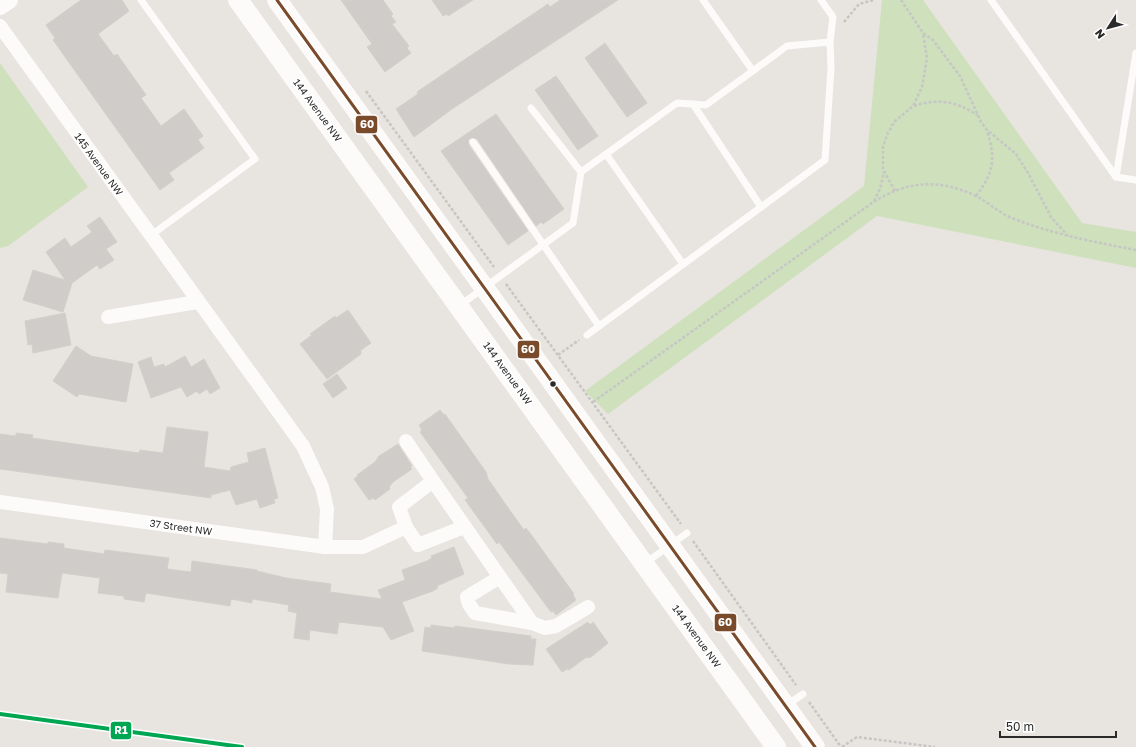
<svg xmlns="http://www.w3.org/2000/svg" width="1136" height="747" font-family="'Golos Text',sans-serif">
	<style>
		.green { fill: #cfe0bc }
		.building { fill: #cfccc9; stroke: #d3d0cc }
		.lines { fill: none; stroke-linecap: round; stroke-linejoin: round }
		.path { stroke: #c6c6c5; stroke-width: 2.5; stroke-dasharray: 3 2; stroke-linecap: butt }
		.service { stroke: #fcfbfa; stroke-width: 7 }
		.minor { stroke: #fcfbfa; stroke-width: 14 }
		.tertiary { stroke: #fcfbfa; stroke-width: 18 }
		.secondary { stroke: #fcfbfa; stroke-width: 20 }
		.bus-1-casing { stroke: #fff; stroke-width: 6 }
		.bus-1 { stroke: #7a4b2a; stroke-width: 3 }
		.rail-1-casing { stroke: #fff; stroke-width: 7 }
		.rail-1 { stroke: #00a651; stroke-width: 4 }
		.bus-dot { fill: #2a2a2a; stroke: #fff; stroke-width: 1.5 }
		.labels { text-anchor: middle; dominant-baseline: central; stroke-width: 3.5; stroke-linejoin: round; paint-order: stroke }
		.street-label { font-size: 10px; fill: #2a2a2a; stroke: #fff }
		.line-badge { stroke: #fff; stroke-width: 1.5 }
		.badge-label { font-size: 11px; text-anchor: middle; font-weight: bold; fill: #fff }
	</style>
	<rect width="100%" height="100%" fill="#e8e4e0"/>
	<g class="green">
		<path d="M882 0H923L1082 223 1136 232V268L877 216 608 414 585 391 864 186Z"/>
		<path d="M0 63 88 187 8 246 0 248Z"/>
	</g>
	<g class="building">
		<path d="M81 0H122L129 11 98 34 114 56 117 54 146 95 141 98 161 126 184 109 203 136 198 140 204 148 169 173 174 180 160 190 53 40 55 38 46 25Z"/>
		<path d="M341 0H383L393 14 391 16 396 22 392 24 409 46 407 48 411 53 385 72 367 47 372 44Z"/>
		<path d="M432 0H473L448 16 447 14 443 16Z"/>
		<path d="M560 0H618L452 109 414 137 396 109 418 94 417 92 461 62 548 4 550 7Z"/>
		<path d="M605 43 647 103 627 117 585 58Z"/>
		<path d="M556 76 598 136 578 150 535 90Z"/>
		<path d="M496 114 564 209 543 224 541 222 536 226 477 139 471 138 468 140 469 145 528 231 508 245 441 151Z"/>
		<path d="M100 217 117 242 106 249 114 260 100 269 97 265 72 283 63 312 23 300 33 270 65 280 46 252 65 238 71 247 92 232 87 226Z"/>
		<path d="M348 310 371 343 361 350V354L327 379 300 344 312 335 310 334 335 316 336 318Z"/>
		<path d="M65 313 71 345 33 353 32 344 28 345 25 321Z"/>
		<path d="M76 346 91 356 133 364 126 402 79 394 77 397 53 381Z"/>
		<path d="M185 356 191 367 204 359 220 388 210 394 207 389 199 394 197 391 187 397 181 387 151 398 138 362 151 357 154 367 164 364 165 367Z"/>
		<path d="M337 374 347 388 333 398 323 384Z"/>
		<path d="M440 410 444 415 445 414 486 472 488 479 511 512 524 530 526 528 530 533 574 594 573 595 576 600 556 615 553 611 551 612 499 542 497 544 465 500 468 498 420 432 422 430 419 425Z"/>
		<path d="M167 427 208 432 204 467 230 471 231 467 249 462 247 453 265 448 278 498 274 499 275 503 260 508 257 499 236 505 230 490 211 495V498L0 469V434L16 436V433L33 435 32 438 139 453 140 450 163 453Z"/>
		<path d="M398 444 412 466 410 467 412 469 393 482 389 487 390 489 375 500 373 498 369 500 354 479 358 476 357 475 375 462 379 456Z"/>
		<path d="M0 538 48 544V542L64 544V548L104 554 105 550 169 558 167 569 191 572 192 561 257 570V571L286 578 331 584 330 592 382 599 378 590 405 580 402 570 427 561 432 558 431 556 454 547 464 574 437 586 438 588 433 591 402 602 414 631 391 640 383 627 339 622 337 634 310 630 309 640 294 638 297 613 288 611 289 605 252 599V603L231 599 230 606 146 593 144 602 124 599V596L98 593 100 578 62 573 58 598 6 592 8 574 0 573Z"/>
		<path d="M588 622 590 625 593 622 608 643 591 657 585 658 569 670 567 669 562 672 546 649Z"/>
		<path d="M431 625 455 628V626L531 636V639H536L533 665 509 664 422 651 425 627 431 628Z"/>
	</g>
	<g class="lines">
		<g class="path">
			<path d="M901 0 923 33 933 40 960 76 981 122 987 130 1016 154 1028 173 1051 217 1068 236"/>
			<path d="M844 22 859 4 874 0"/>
			<path d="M366 91 494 267"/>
			<path d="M914 106C937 98 956 101 977 115"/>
			<path d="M895 191 883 169V147L887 135 894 122 913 106 922 87 927 58 923 33"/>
			<path d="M976 196C994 172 996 159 987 131"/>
			<path d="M874 201 880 189 884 172"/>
			<path d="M506 284 681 524"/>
			<path d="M558 355 579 340"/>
			<path d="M593 402 872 203C906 181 938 178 976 196 988 202 999 213 1012 218 1052 234 1094 242 1136 250"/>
			<path d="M693 541 796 685"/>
			<path d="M809 702 841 747"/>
			<path d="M842 747 857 737 935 747"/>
		</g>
		<g class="service">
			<path d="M141 0 255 159 150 236"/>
			<path d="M703 0 753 71"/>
			<path d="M821 0 833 17 830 42"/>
			<path d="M991 0 1116 177 1136 180"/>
			<path d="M693 104 761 207"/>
			<path d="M531 108 581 172"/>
			<path d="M473 142 599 326"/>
			<path d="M606 154 683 264"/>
			<path d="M1116 177 1136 53"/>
			<path d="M459 306 573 223 581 172 677 103 706 105 787 46 830 42 831 67 825 160 587 335"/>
			<path d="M644 564 687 533"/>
			<path d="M787 705 803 694"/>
		</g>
		<g class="minor">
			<path d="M0 26 303 446 322 487 327 509 325 547"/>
			<path d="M108 317 197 302"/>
			<path d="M406 441 433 481"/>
			<path d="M0 502 325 547H363L406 527 399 507 433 481 532 623 545 628 556 626 588 607"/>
			<path d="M406 527 418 545 464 527"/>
			<path d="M500 577 467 597 469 604 475 613 532 623"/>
		</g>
		<path class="tertiary" d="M0 6 9 0"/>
		<g class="secondary">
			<path d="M238 0 776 747"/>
			<path d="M277 0 815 747"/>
		</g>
		<defs>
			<path id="bus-1" d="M277 0 815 747"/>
		</defs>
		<use href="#bus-1" class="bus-1-casing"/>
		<use href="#bus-1" class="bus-1"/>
		<defs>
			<path id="rail-1" d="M0 714 242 747"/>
		</defs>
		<use href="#rail-1" class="rail-1-casing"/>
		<use href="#rail-1" class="rail-1"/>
	</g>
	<circle class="bus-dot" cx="553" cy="384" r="3.5"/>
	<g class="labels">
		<g class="street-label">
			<text transform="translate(318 110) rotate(54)">144 Avenue NW</text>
			<text transform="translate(99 164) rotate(54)">145 Avenue NW</text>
			<text transform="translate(508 373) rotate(54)">144 Avenue NW</text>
			<text transform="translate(181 527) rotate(8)">37 Street NW</text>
			<text transform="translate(697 636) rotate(54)">144 Avenue NW</text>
		</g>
	</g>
	<g class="line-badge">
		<rect x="355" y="115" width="23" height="19" rx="4" fill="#7a4b2a"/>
		<rect x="517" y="340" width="23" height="19" rx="4" fill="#7a4b2a"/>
		<rect x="714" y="613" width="23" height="19" rx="4" fill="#7a4b2a"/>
		<rect x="110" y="721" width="22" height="19" rx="4" fill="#00a651"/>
	</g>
	<g class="badge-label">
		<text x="367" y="128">60</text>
		<text x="528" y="353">60</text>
		<text x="725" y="626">60</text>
		<text x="121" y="734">R1</text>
	</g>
	<g transform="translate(1108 28) rotate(234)" stroke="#ffffff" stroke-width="3" paint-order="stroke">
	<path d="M0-3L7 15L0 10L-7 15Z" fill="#2a2a2a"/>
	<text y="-6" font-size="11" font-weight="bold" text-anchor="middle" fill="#2a2a2a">N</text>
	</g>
	<path d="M1000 731v6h116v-6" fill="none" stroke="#2a2a2a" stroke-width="2"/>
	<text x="1006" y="731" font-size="12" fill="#2a2a2a" stroke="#ffffff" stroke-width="3" paint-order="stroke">50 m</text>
</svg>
